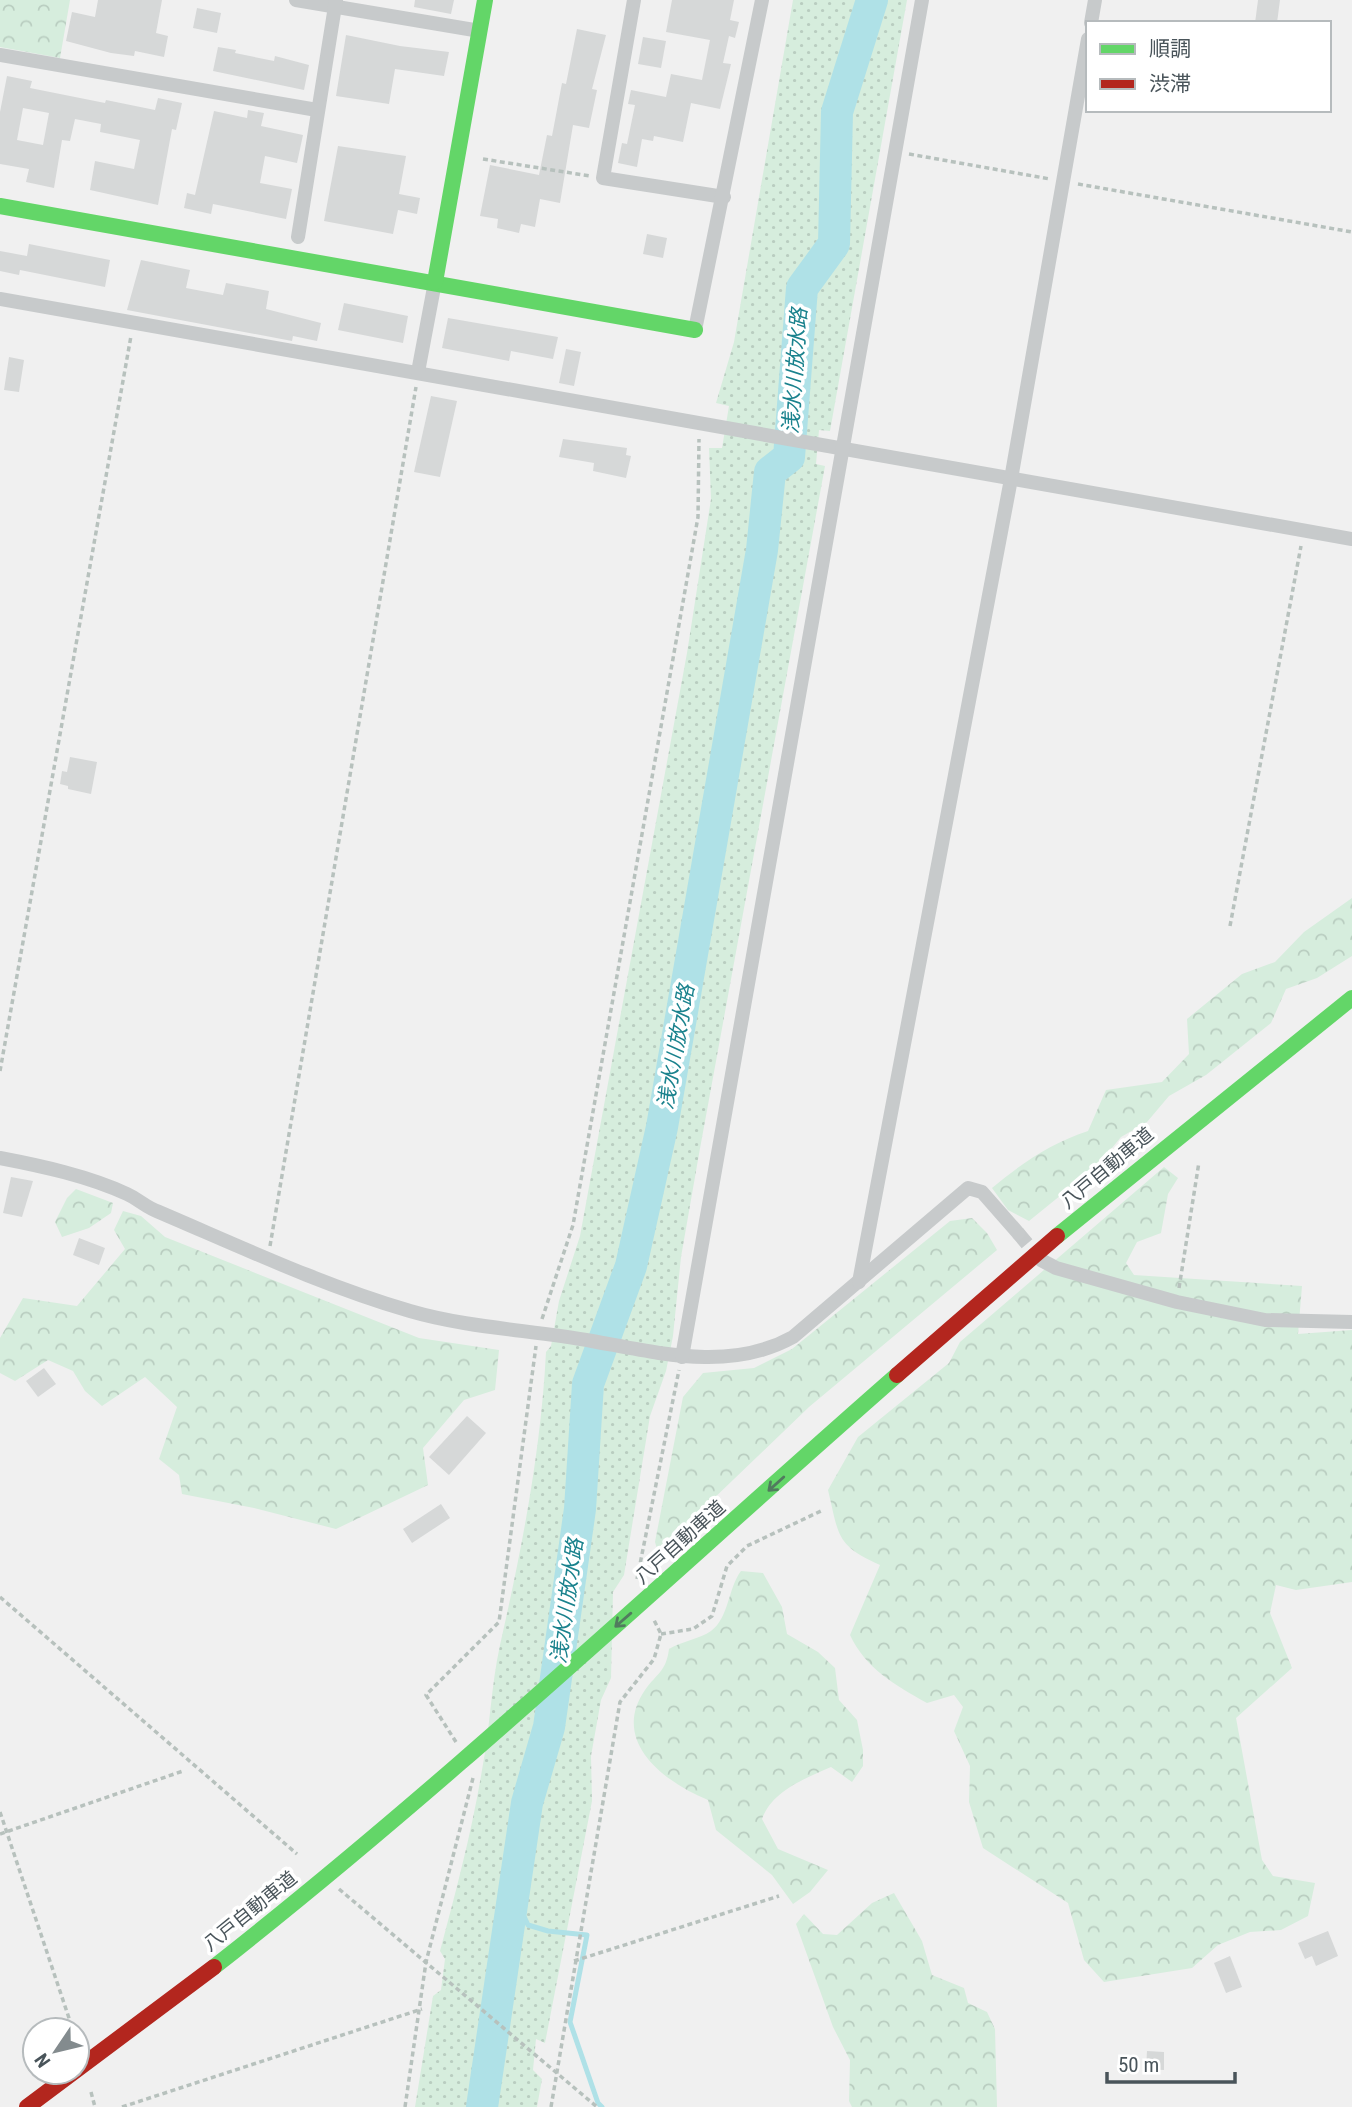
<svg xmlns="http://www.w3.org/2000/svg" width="1352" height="2107" font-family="'Roboto Condensed','Noto Sans JP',sans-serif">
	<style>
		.grass { fill: url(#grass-dots) }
		.forest { fill: url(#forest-crowns) }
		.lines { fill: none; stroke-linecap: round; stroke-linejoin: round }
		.stream { stroke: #afe1e7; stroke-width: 5 }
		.river { stroke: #afe1e7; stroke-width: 32 }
		.building { fill: #d6d8d8; fill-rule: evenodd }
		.street-tunnel { stroke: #c6c9ca; stroke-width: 14; stroke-dasharray: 14 7; stroke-linecap: butt }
		.path { stroke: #b7c1bd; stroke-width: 3.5; stroke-dasharray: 5 3.5; stroke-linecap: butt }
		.street { stroke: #c7cacb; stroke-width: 14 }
		.fast { stroke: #63d668; stroke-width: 16 }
		.jam { stroke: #b3261e; stroke-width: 16 }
		.oneway { stroke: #517b5e }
		.labels { text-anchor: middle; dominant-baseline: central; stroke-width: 7; stroke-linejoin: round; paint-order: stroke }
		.street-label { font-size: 19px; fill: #49545a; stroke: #fff }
		.water-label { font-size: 21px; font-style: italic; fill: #1a828d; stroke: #fff }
	</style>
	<defs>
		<pattern id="grass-dots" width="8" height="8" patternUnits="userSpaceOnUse" patternTransform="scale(1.75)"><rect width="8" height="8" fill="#d6eddd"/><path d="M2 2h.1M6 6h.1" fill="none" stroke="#b9cdc0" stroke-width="1.8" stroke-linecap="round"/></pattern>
		<pattern id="forest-crowns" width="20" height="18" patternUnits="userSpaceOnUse" patternTransform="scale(1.75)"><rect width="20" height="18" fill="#d6eddd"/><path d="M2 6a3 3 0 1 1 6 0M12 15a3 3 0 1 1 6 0" fill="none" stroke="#b9cdc0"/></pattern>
	</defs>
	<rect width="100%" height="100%" fill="#f0f0f0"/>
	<path class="grass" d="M793 0H907L830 431 819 430 816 464 825 466 699 1154 681 1257 673 1336 666 1371 650 1416 624 1575 613 1592 611 1678 601 1700 591 1756 592 1801 545 2043 536 2039 533 2070 542 2079 537 2107H415L433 1996 441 1990 445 1959 440 1951C456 1891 472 1831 482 1770 490 1729 491 1686 500 1645 522 1548 541 1451 546 1352L551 1346 559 1301 580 1236 687 653 711 499 709 448H722L729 406 716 403 734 342Z"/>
	<g class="forest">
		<path d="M0 0H70L60 58 0 47Z"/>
		<path d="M1352 898V956L1317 978 1286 989 1271 1023 1206 1075 1169 1096 1147 1122 1121 1137 1098 1165 1029 1221 1008 1210 992 1188C1022 1163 1051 1143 1088 1131L1106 1090 1162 1082 1189 1054 1187 1019 1242 974 1275 962 1304 932Z"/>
		<path d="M1164 1167 1178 1178 1168 1194 1161 1233 1137 1242 1126 1263 1134 1275 1302 1286 1298 1334 1352 1330V1582L1296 1590 1276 1585 1270 1613 1292 1668 1236 1718 1262 1860 1273 1876 1315 1883 1308 1916 1281 1930 1250 1932 1218 1945 1192 1968 1104 1982 1084 1960 1068 1903 983 1848 969 1802 970 1766 954 1731 963 1707 954 1695 927 1703C895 1685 866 1669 850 1635L880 1565C835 1545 839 1535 828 1490L858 1437 949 1363 960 1342Z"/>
		<path d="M76 1189 113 1203 111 1213 89 1228 62 1237 55 1222 67 1198Z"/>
		<path d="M123 1211 141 1216 165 1237 419 1338 499 1350 495 1390 464 1400 423 1448 428 1485 336 1529 254 1508 182 1494 179 1475 159 1459 177 1407 145 1377 102 1406 85 1391 73 1371 48 1360 15 1381 0 1373V1338L23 1298 77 1306 125 1249 114 1230Z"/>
		<path d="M972 1218 987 1233 997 1250 809 1407 658 1552 655 1542 683 1397 703 1373 754 1368 792 1349 950 1221Z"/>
		<path d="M741 1571 763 1573 782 1607 787 1634 818 1652 835 1668 839 1700 857 1720 863 1750V1766L852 1782 831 1767C804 1779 772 1791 762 1819L778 1849 828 1870 810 1892 793 1904 772 1875 716 1830 708 1800C664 1782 610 1741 645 1690 657 1673 666 1672 669 1649 682 1641 700 1639 711 1631 729 1618 728 1588 741 1571Z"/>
		<path d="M894 1893 922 1941 932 1975 964 1988 968 2003 987 2012 995 2029 997 2107H852L849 2101 850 2060 833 2027 796 1924 804 1914 823 1934 837 1935 872 1903Z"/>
	</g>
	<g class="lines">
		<path class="stream" d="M513 1893 528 1925 548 1931 587 1935 570 2022 598 2103 602 2107"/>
		<path class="river" d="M482 2107 527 1803 549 1727 580 1509 588 1384 631 1266 662 1127 762 550 770 472 789 457 802 288 834 244 837 112 872 0"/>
	</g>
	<g class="building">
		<path d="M98 0H162L156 33 168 36 164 57 135 51 134 56 111 53 66 41 72 12 95 17Z"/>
		<path d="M415 0H454L451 14 414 7Z"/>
		<path d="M672 0H734L730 20 739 22 735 38 729 36 723 63 731 64 720 109 691 103 683 142 654 136 653 141 642 139 637 167 618 163 622 143 627 144 635 105 628 104 631 90 666 97 671 74 702 80 710 40 666 32Z"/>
		<path d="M1258 0H1280L1277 23H1255Z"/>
		<path d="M197 8 221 13 217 33 193 28Z"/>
		<path d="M577 29 606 35 592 89 597 90 589 128 573 125 560 203 540 199 535 227 521 224 519 233 497 228 498 219 480 216 490 165 539 175 547 135 552 136 562 83 566 84Z"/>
		<path d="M346 35 400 46 449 52 444 76 395 69 389 104 336 96Z"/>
		<path d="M643 37 666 41 661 68 638 64Z"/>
		<path d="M218 47 236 50 235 53 274 61 275 56 309 65 304 90 213 71Z"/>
		<path d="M7 76 32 81 30 88 105 103 106 100 155 110 158 98 182 103 176 130 172 129 158 205 90 190 95 161 134 169 140 140 100 132 101 124 75 119 70 141 62 140 54 188 26 182 29 169 0 164V112ZM23 108 49 113 43 145 17 140Z"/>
		<path d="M248 110 264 113 261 126 303 135 297 163 265 156 260 183 292 189 286 219 213 204 211 214 184 208 187 193 195 195 214 111 247 118Z"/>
		<path d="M338 146 406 156 399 194 420 198 417 214 398 210 393 234 324 221Z"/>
		<path d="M647 234 667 238 663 258 643 254Z"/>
		<path d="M29 244 110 260 105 287 20 270 19 275 0 271V251L27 256Z"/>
		<path d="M141 260 190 270 186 288 223 295 226 283 269 291 266 309 321 323 317 341 293 336 292 341 127 310Z"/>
		<path d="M344 303 408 316 403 343 338 330Z"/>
		<path d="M448 318 558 337 553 359 511 351 509 361 442 348Z"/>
		<path d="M566 349 581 352 574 386 559 383Z"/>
		<path d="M9 357 24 360 19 392 4 390Z"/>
		<path d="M431 396 457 401 440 477 414 472Z"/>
		<path d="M563 439 627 448 626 455 631 456 626 478 593 471 594 463 559 457Z"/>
		<path d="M70 757 97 762 91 794 68 789V786L60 784 62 771 67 772Z"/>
		<path d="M11 1177 33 1181 22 1217 3 1213Z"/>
		<path d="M79 1238 105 1248 99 1265 73 1255Z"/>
		<path d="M44 1368 56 1384 38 1397 26 1381Z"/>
		<path d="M467 1416 486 1433 449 1475 429 1457Z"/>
		<path d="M441 1504 450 1518 412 1543 403 1529Z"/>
		<path d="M1328 1931 1338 1956 1316 1966 1312 1956 1305 1959 1298 1943Z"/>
		<path d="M1230 1956 1242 1987 1226 1993 1214 1963Z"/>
		<path d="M1147 2051 1164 2052V2070L1146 2069Z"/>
	</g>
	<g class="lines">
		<path class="street-tunnel" d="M1018 1233 1040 1259"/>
		<g class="path">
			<path d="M909 154 1050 179"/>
			<path d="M483 159 590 176"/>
			<path d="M1078 184 1352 232"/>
			<path d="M1230 926 1301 546"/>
			<path d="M0 1071 131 336"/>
			<path d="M270 1246 416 387"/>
			<path d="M1179 1288 1199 1162"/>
			<path d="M542 1319 573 1225 698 517 699 439"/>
			<path d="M637 1579 679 1370"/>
			<path d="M0 1597 297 1854"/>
			<path d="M661 1634 693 1629 712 1616 727 1566 747 1546 823 1510"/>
			<path d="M456 1742 426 1695 499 1622 536 1346"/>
			<path d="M0 1812 73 2030"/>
			<path d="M0 1834 183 1771"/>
			<path d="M339 1889 597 2107"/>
			<path d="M574 1961 779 1896"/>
			<path d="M91 2092 95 2107"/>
			<path d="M122 2107 422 2009"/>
			<path d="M405 2107 426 1962 473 1778"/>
			<path d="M551 2107 620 1702 654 1659 661 1634 653 1618"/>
		</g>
		<g class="street">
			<path d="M296 0 480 31"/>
			<path d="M634 0 603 178 724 197"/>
			<path d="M1091 23 1095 0"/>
			<path d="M0 55 317 110"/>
			<path d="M298 237 336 0"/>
			<path d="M0 299 1352 539"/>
			<path d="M695 330 762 0"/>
			<path d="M418 372 435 282"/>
			<path d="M0 1158C42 1166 88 1176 127 1194 138 1199 147 1208 159 1212 241 1247 324 1286 410 1311 468 1328 532 1330 592 1341 659 1353 730 1372 793 1337L968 1188 982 1192 1018 1233"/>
			<path d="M1041 1260 1056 1268 1177 1302 1265 1320 1352 1322"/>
			<path d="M859 1282 1011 479 1088 39"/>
			<path d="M682 1357 922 0"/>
		</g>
		<g class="fast">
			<path d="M0 206 695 330"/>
			<path d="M435 282 485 0"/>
			<path d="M1057 1236 1352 998"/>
			<path d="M214 1967C451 1781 670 1574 897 1375"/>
		</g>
		<g class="jam">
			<path d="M897 1375 1057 1236"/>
			<path d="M27 2107 214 1967"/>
		</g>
	</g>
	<defs><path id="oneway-shaft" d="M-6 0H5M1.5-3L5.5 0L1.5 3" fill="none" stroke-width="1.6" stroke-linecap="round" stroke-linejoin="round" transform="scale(1.75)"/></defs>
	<g class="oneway">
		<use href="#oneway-shaft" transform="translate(776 1484) rotate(138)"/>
		<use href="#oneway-shaft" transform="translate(623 1620) rotate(139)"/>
	</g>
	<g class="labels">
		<g class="street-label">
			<text transform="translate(1107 1168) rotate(-40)">八戸自動車道</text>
			<text transform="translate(680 1542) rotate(-42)">八戸自動車道</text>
			<text transform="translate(250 1911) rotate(-39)">八戸自動車道</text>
		</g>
		<g class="water-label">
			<text transform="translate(795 371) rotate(-86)">浅水川放水路</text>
			<text transform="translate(676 1047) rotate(-80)">浅水川放水路</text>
			<text transform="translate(567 1601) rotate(-82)">浅水川放水路</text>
		</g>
	</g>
	<rect x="1086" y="21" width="245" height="91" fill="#ffffff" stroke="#b6bbbd" stroke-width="2"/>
	<rect x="1100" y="44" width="35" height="10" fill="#63d668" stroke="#b6bbbd" stroke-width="2"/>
	<text x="1149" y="56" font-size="21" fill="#49545a">順調</text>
	<rect x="1100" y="79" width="35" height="10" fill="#b3261e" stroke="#b6bbbd" stroke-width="2"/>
	<text x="1149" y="91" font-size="21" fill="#49545a">渋滞</text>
	<g transform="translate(56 2051) rotate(235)"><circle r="33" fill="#ffffff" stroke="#b6bbbd" stroke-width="2"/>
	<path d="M0-5L12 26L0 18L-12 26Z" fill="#838b8e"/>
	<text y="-10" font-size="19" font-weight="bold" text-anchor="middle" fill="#49545a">N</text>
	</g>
	<path d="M1107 2072v10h128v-10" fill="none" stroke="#49545a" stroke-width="3.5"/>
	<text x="1118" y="2072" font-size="21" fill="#49545a" stroke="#ffffff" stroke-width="5" paint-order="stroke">50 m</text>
</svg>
